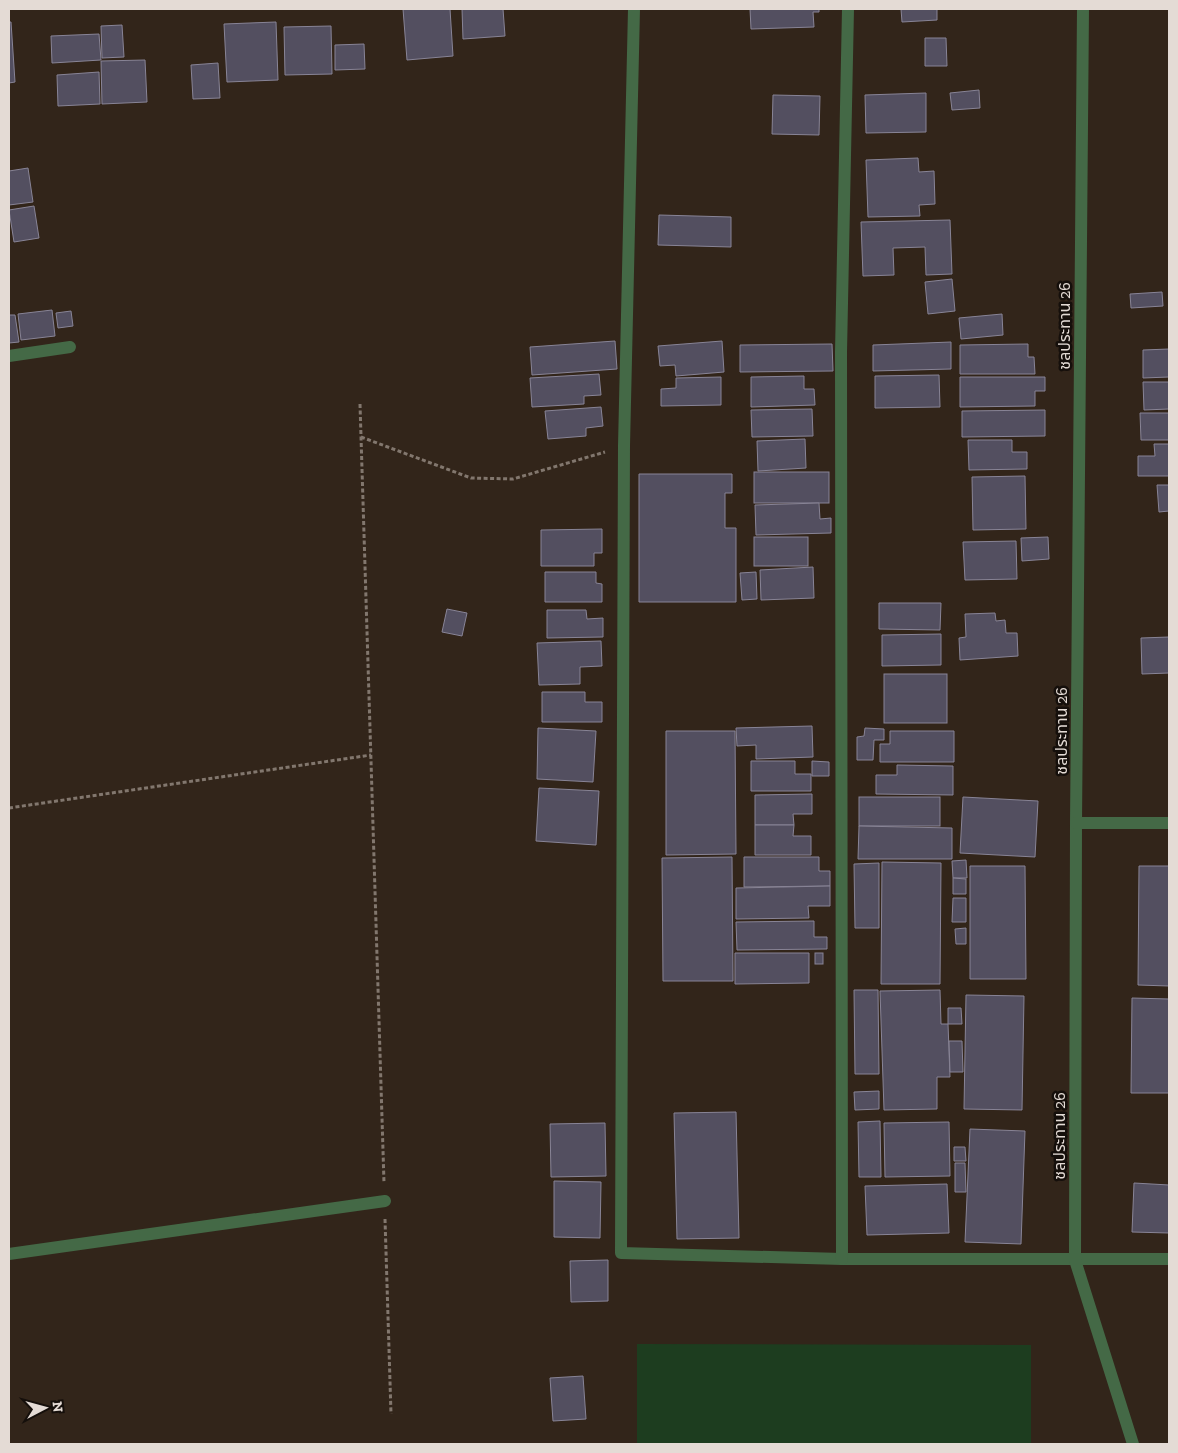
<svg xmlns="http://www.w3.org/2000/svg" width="1178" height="1453" font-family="'Zilla Slab','Noto Sans Thai',serif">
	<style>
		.green { fill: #1d3d1f }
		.building { fill: #534f60; stroke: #888496 }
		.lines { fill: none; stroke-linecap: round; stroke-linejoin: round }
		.path { stroke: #82776e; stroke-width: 3; stroke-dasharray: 4 2.5; stroke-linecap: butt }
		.minor { stroke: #446946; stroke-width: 12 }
		.labels { text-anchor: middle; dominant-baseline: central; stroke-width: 5; stroke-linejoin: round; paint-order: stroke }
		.street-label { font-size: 16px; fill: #e4dbd5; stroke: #150f0b }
	</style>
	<rect width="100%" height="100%" fill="#32251a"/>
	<path class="green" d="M637 1344 1031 1345V1444H637Z"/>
	<g class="building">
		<path d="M403 9H450L453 56 407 60Z"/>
		<path d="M462 9H503L505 36 463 39Z"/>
		<path d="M750 9H819V12H813L814 27 751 29Z"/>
		<path d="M901 9H937V20L902 22Z"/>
		<path d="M9 22H11L15 82 9 83Z"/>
		<path d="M276 22 278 80 227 82 224 24Z"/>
		<path d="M122 25 124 57 102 58 101 26Z"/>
		<path d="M331 26 332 74 285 75 284 27Z"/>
		<path d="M99 34 101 60 52 63 51 36Z"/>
		<path d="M925 38H946L947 66H925Z"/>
		<path d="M364 44 365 69 335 70V45Z"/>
		<path d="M145 60 147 102 102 104 101 61Z"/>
		<path d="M218 63 220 98 193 99 191 65Z"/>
		<path d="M99 72 100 104 58 106 57 75Z"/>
		<path d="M979 90 980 108 952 110 950 93Z"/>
		<path d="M926 93V132L866 133 865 95Z"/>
		<path d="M773 95 820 96 819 135 772 134Z"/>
		<path d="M918 158 919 172 934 171 935 204 919 205 920 216 868 217 866 160Z"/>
		<path d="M28 168 33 202 9 205V171Z"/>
		<path d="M34 206 39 238 14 242 9 210Z"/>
		<path d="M659 215 731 217V247L658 245Z"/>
		<path d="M950 220 952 274 926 275 925 247 893 248 894 275 863 276 861 222Z"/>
		<path d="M952 279 955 311 928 314 925 282Z"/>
		<path d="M1162 292 1163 306 1131 308 1130 294Z"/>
		<path d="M52 310 55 336 21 340 18 314Z"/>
		<path d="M71 311 73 326 58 328 56 313Z"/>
		<path d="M1002 314 1003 335 961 339 959 318Z"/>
		<path d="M9 315H15L19 342 9 343Z"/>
		<path d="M615 341 617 369 532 375 530 347Z"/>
		<path d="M722 341 724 372 676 376 675 365 660 366 658 346Z"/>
		<path d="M951 342V369L873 371V345Z"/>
		<path d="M832 344 833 371 740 372V345Z"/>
		<path d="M1028 344V357H1034L1035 374H960V345Z"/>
		<path d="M1169 349V377L1143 378V350Z"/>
		<path d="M599 374 601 395 584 396V404L532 407 530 378Z"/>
		<path d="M939 375 940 407 875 408V376Z"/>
		<path d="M804 376V389H814L815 405 751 407V377Z"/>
		<path d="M721 377V405L661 406V389L676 388V378Z"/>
		<path d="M960 377H1045V391H1035V406L960 407Z"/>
		<path d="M1143 382H1169V409L1144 410Z"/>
		<path d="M601 407 603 426 586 428V436L548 439 545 411Z"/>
		<path d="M812 409 813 436 752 437 751 410Z"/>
		<path d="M1045 410V436L962 437V411Z"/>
		<path d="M1140 413H1169V440H1141Z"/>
		<path d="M805 439 806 468 758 471 757 441Z"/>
		<path d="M968 440H1012V452H1027V469L969 470Z"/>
		<path d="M1154 444H1169V476H1138V456H1155Z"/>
		<rect x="754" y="472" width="75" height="31"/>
		<path d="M639 474H732V493H725V528H736V602H639Z"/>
		<path d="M1025 476 1026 529 973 530 972 477Z"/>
		<path d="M1157 485H1169V511L1159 512Z"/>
		<path d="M819 503 820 519 831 518V533L756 535 755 505Z"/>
		<path d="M602 529V553H594V566H541V530Z"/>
		<rect x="754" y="537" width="54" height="29"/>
		<path d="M1048 537 1049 559 1022 561 1021 538Z"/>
		<path d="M1016 541 1017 579 965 580 963 542Z"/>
		<path d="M813 567 814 598 761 600 760 570Z"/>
		<path d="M545 572H596V583L602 584V602H545Z"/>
		<path d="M756 572 757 599 742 600 740 573Z"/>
		<path d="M879 603H941L940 630 879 629Z"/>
		<path d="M447 609 467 613 462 636 442 632Z"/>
		<path d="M547 610H586L587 619 603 618V637L547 638Z"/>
		<path d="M995 613 996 621 1005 620 1006 633H1017L1018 656 960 660 959 638 966 637 965 614Z"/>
		<path d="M941 634V665L882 666V635Z"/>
		<path d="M1169 637V673L1142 674 1141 638Z"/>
		<path d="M601 641 602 666 580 667V684L539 685 537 643Z"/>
		<rect x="884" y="674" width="63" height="49"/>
		<path d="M542 692H585V702H602V722H542Z"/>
		<path d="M812 726 813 757 756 759V745L737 746 736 728Z"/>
		<path d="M538 728 596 731 593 782 537 779Z"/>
		<path d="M865 728 884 729V740H874L873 760H857V737L864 736Z"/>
		<path d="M666 731H735L736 854 666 855Z"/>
		<path d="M890 731H954V762H880V744H890Z"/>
		<path d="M751 761H795V774H811V791H751Z"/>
		<path d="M812 761 829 762V776H812Z"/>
		<path d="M897 765 953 766V795L876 794V775H897Z"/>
		<path d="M539 788 599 791 596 845 536 841Z"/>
		<path d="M812 794V814H793L794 825H755V795Z"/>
		<rect x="859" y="797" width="81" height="29"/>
		<path d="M963 797 1038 801 1035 857 960 853Z"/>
		<path d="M755 825H794L793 836H811V855H755Z"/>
		<path d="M859 826 952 828V859H858Z"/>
		<path d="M732 857 733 981H663L662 858Z"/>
		<path d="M744 857H819V871H830V886L744 887Z"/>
		<path d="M966 860 967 878H953L952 861Z"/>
		<path d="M882 862 941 863 940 984H881Z"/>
		<path d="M879 863V928H855L854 864Z"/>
		<path d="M970 866H1025L1026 979H970Z"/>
		<path d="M1139 866H1169V986L1138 985Z"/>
		<path d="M953 878 966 879V894H953Z"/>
		<path d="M830 886V906H808L809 918 736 919V888Z"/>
		<path d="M953 898H966V922H952Z"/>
		<path d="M814 921V937H827V949L737 950 736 922Z"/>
		<path d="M966 928V944H956L955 929Z"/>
		<path d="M735 953H809V983L735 984Z"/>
		<rect x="815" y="953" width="8" height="11"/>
		<path d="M854 990H878L879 1074H855Z"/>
		<path d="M940 990 941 1024H948L950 1077H937V1109L884 1110 880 991Z"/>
		<path d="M966 995 1024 996 1022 1110 964 1109Z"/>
		<path d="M1132 998 1169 999V1093H1131Z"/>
		<path d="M948 1008H961L962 1024H948Z"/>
		<path d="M949 1041H962L963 1072H950Z"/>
		<path d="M879 1091V1109L855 1110 854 1092Z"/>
		<path d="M736 1112 739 1238 677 1239 674 1113Z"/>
		<path d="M880 1121 881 1177H859L858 1122Z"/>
		<path d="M949 1122 950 1176 885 1177 884 1123Z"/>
		<path d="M605 1123 606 1176 551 1177 550 1124Z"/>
		<path d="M970 1129 1025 1131 1021 1244 965 1242Z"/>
		<path d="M954 1147H965L966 1161H954Z"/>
		<path d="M955 1163H965L966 1192H955Z"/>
		<path d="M554 1181 601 1182 600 1238 554 1237Z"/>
		<path d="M1134 1183 1169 1185V1233L1132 1232Z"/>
		<path d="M947 1184 949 1233 867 1235 865 1186Z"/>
		<path d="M608 1260V1301L571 1302 570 1261Z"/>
		<path d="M583 1376 586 1419 553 1421 550 1378Z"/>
	</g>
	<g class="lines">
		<g class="path">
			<path d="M360 404 384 1183"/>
			<path d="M361 437 471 478 513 479 605 452"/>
			<path d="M9 808 371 755"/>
			<path d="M385 1219 391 1414"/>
		</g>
		<g class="minor">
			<path d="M634 9 624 446 621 1253 842 1259H1169"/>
			<path d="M1083 9 1076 823 1075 1260 1133 1444"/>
			<path d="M9 356 70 347"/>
			<path d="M1076 823H1169"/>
			<path d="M9 1254 385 1201"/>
			<path d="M842 1259 841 352 848 9"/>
		</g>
	</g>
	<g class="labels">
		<g class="street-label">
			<text transform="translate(1064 326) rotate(-90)">ชลประทาน 26</text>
			<text transform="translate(1061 731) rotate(-90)">ชลประทาน 26</text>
			<text transform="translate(1059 1136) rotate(-90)">ชลประทาน 26</text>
		</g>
	</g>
	<rect width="1178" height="1453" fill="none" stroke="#e4dbd5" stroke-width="20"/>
	<g transform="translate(45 1408) rotate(84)" stroke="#150f0b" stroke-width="4" paint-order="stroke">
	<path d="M0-4L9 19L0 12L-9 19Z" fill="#e4dbd5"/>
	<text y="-8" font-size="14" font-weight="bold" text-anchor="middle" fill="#e4dbd5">N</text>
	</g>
</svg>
